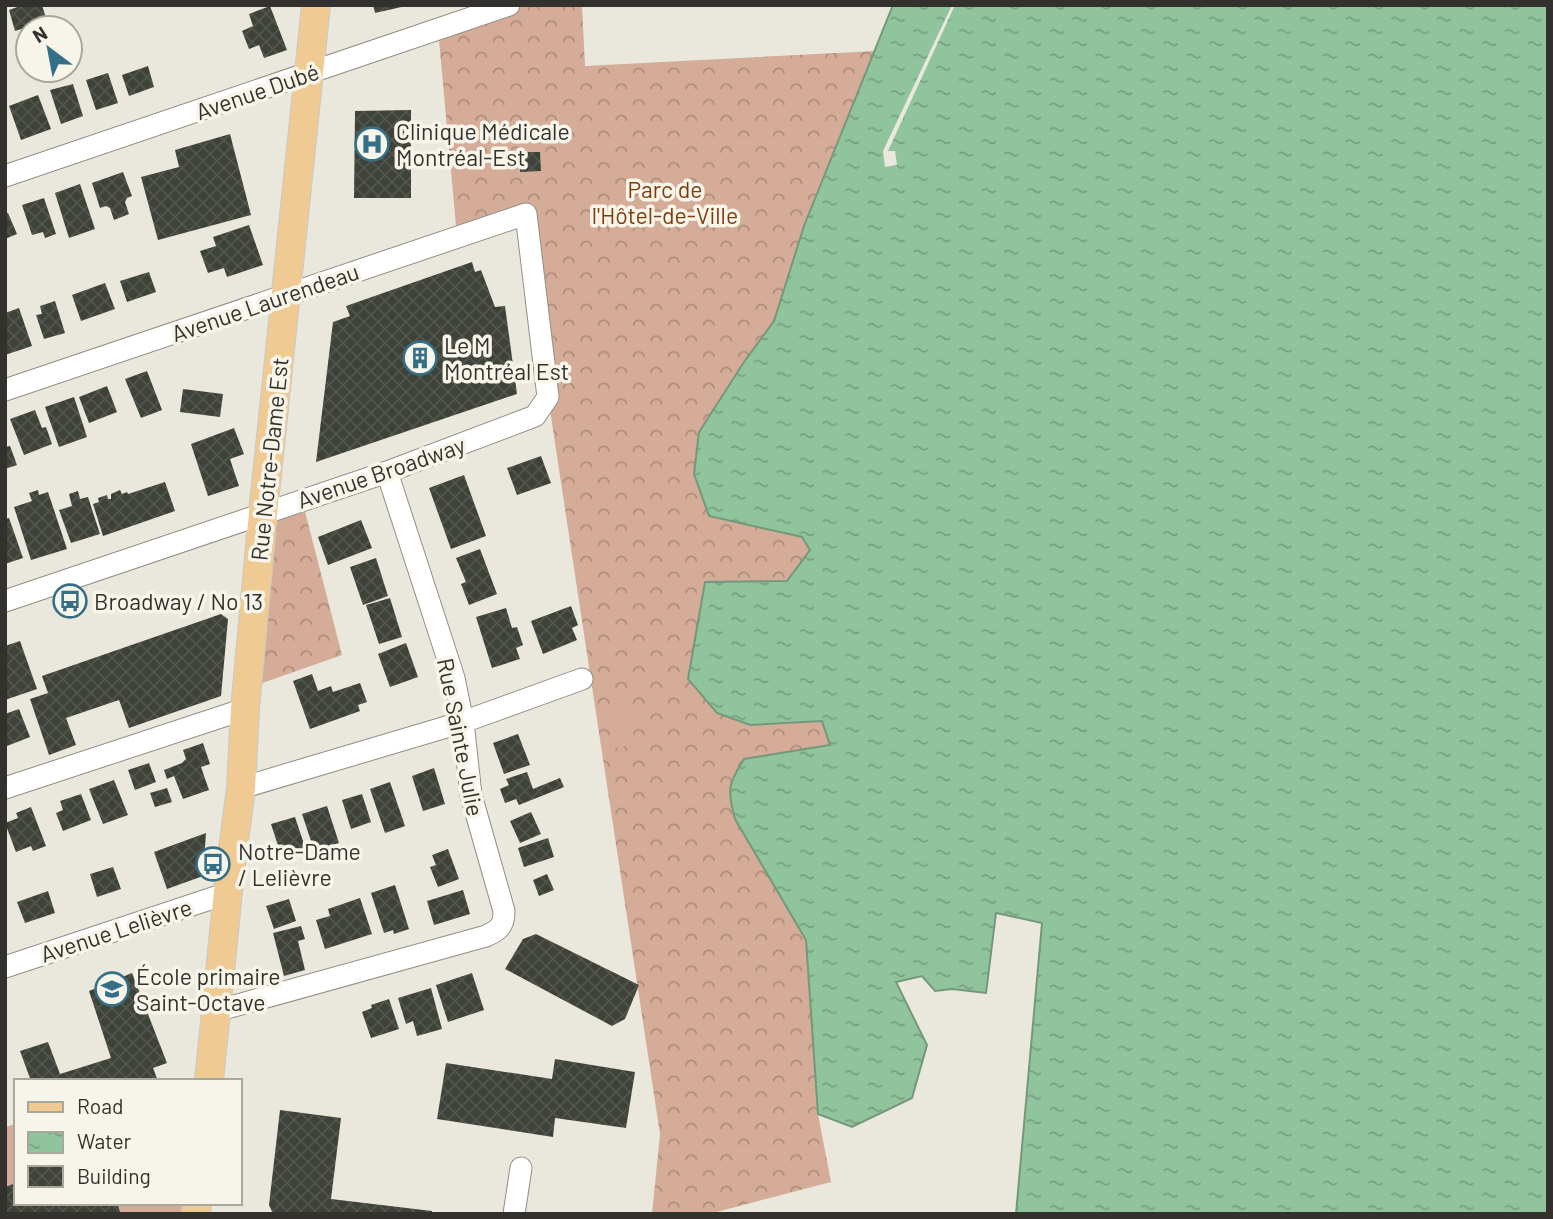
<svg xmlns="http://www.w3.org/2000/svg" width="1553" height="1219" font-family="Barlow,sans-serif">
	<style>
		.forest { fill: url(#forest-crowns) }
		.pitch { fill: #d5ac97 }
		.water { fill: url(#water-ripples); stroke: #74987b; stroke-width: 2 }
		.pier { fill: #eae8dd }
		.building { fill: url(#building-cross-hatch) }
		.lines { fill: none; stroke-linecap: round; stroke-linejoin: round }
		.minor-casing { stroke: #918f85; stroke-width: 23 }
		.major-casing { stroke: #cac9c8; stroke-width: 30 }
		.minor { stroke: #fff; stroke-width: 21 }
		.major { stroke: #efca92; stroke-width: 28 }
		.labels { text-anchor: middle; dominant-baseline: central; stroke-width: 7; stroke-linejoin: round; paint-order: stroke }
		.street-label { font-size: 23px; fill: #32312d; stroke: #f7f5ea }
		.poi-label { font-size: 23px; fill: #32312d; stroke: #f7f5ea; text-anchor: start }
		.park-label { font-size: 23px; fill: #7f3a0b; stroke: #f7f5ea }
	</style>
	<defs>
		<pattern id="forest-crowns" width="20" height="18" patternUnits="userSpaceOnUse" patternTransform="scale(1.75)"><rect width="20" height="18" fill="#d5ac97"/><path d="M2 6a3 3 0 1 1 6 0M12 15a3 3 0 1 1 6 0" fill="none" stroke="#ad8d7c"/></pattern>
		<pattern id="water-ripples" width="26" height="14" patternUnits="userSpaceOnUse" patternTransform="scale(1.75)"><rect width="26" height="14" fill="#90c49c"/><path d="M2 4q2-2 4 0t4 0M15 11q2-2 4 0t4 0" fill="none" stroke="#76a080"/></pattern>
		<pattern id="building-cross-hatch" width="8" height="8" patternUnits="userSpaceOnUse" patternTransform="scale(1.75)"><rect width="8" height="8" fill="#3e4239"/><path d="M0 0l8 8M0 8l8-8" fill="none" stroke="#52554d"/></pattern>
	</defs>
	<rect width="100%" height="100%" fill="#eae8dd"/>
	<g class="forest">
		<path d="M509 5H582L585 66 875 51 804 226 774 321 744 362 699 431 709 516 802 537 810 550 787 581 705 582 688 679 717 713 751 725 823 721 830 745 744 759C728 784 727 790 735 819L806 940 818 1114 831 1182 709 1214H652L660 1134 548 397 526 215 457 237 438 29Z"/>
		<path d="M302 500 342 655 248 688 263 513Z"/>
	</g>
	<g class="pitch">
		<path d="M630 709 635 745 614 748 608 712Z"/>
		<path d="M16 1124V1203H197L196 1214H5V1127Z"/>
	</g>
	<path class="water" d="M893 5H1548V1214H1016L1042 923 996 913 986 993 952 989 935 991 922 976 896 982 927 1045 912 1098 852 1127 818 1114 806 940 735 819C727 790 728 784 744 759L830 745 822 721 750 725 717 713 688 679 705 582 787 581 810 550 802 537 709 516 694 474 699 432 744 362 774 321 804 226Z"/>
	<path class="pier" d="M952 5H955L888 151H895L897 165 885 167 883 151Z"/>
	<g class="building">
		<path d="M23 5H42L49 28H32L31 26 15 31 9 10Z"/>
		<path d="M373 5H406V6L375 13Z"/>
		<path d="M270 6 287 50 264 58 259 45 249 49 242 31 253 26 249 14Z"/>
		<path d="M148 66 154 87 129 96 122 75Z"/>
		<path d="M108 73 118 103 96 110 86 80Z"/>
		<path d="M73 84 83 116 61 124 50 90Z"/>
		<path d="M38 95 51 129 21 140 9 106Z"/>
		<path d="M411 110V198H354L355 111Z"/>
		<path d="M230 134 251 215 158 240 141 177 179 167 175 150Z"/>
		<path d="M520 152H540L541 171 520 172Z"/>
		<path d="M123 172 132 196 127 198 125 202 129 214 114 220 110 208 106 206 100 208 92 183Z"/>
		<path d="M80 184 95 229 69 238 55 193Z"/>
		<path d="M44 198 56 234 45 238 43 232 32 235 22 205Z"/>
		<path d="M8 213 17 234 5 239V214Z"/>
		<path d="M249 225 263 265 227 277 224 268 208 273 200 251 216 246 213 237Z"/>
		<path d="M472 262 475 272 481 270 495 307 505 306 517 394 316 462 333 322 350 316 346 306Z"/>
		<path d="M149 272 156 292 127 302 120 281Z"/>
		<path d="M105 283 115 309 81 321 72 295Z"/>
		<path d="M55 301 65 333 44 339 36 315 42 314 40 306Z"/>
		<path d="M19 308 32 346 5 355V313Z"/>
		<path d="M147 371 162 410 141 418 125 379Z"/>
		<path d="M107 386 117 412 89 423 79 397Z"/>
		<path d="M183 389 223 394 220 417 180 412Z"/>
		<path d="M74 397 87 437 59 447 45 407Z"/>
		<path d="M35 410 42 428 46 427 52 444 24 455 10 419Z"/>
		<path d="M234 428 244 454 230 459 239 486 208 496 191 444Z"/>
		<path d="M10 446 17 465 5 469V447Z"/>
		<path d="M541 456 551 483 517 495 507 468Z"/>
		<path d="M464 475 486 536 451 549 429 488Z"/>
		<path d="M165 482 175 511 103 536 93 504 99 502 98 498 107 495 108 499H111V494L120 490 122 494 127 492 128 494Z"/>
		<path d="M38 490 39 495 48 492 67 549 31 560 14 507 32 501 29 493Z"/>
		<path d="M78 491 80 499 88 497 100 534 71 543 59 510 72 506 69 494Z"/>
		<path d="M9 518 23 558 5 564V519Z"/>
		<path d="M361 520 372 548 328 565 318 537Z"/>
		<path d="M480 549 497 594 469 605 461 584 466 582 456 558Z"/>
		<path d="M376 558 388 596 363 605 350 567Z"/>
		<path d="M390 598 402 637 379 644 366 605Z"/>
		<path d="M571 606 578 625 572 628 577 640 543 654 531 621Z"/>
		<path d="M506 608 512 628 517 627 523 645 516 648 520 659 492 668 476 617Z"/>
		<path d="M221 614 228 619 221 696 129 728 119 700 66 718 76 745 49 755 30 699 48 693 42 676Z"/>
		<path d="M20 641 37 689 5 700V646Z"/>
		<path d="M406 643 418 677 390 687 378 654Z"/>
		<path d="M312 674 318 691 331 686 333 692 360 683 367 702 358 705 360 711 310 729 293 681Z"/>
		<path d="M19 709 30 737 7 746 5 714Z"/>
		<path d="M518 734 530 765 504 774 493 743Z"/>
		<path d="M203 743 210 764 201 767 209 790 183 799 174 776 167 779 164 770 182 763 186 759 183 750Z"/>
		<path d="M149 763 156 782 135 790 128 770Z"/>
		<path d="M434 768 445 804 423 811 412 776Z"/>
		<path d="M527 772 533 789 560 778 564 787 519 805 516 799 505 803 500 789 509 785 506 779Z"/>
		<path d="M114 780 128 815 103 824 89 789Z"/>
		<path d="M390 782 405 826 385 833 370 789Z"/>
		<path d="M167 788 172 802 155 807 150 793Z"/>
		<path d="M81 794 91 820 63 831 56 813 63 810 60 801Z"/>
		<path d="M362 794 371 822 351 829 342 800Z"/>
		<path d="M327 806 339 843 314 850 302 814Z"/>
		<path d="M31 807 46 846 33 851 31 846 16 852 5 823 18 818 16 813Z"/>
		<path d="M531 812 541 834 520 843 510 821Z"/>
		<path d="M295 817 307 853 283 861 271 824Z"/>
		<path d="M206 833 203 876 167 889 154 852Z"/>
		<path d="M548 838 554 857 524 867 518 848Z"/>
		<path d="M448 849 459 879 438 887 430 867 436 865 432 855Z"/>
		<path d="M113 867 121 889 97 897 90 874Z"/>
		<path d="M547 874 554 890 539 896 533 880Z"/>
		<path d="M395 885 409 929 394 934 393 930 384 933 371 893Z"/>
		<path d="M463 890 470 914 434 925 427 901Z"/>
		<path d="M48 891 55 913 25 923 17 902Z"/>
		<path d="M360 898 372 934 325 949 316 920 330 916 328 909Z"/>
		<path d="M289 899 296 921 274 929 266 906Z"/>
		<path d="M301 926 305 939 298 941 305 970 284 976 273 933Z"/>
		<path d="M536 934 639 985 625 1019 612 1026 505 969 523 939Z"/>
		<path d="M132 973 167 1063 153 1068 158 1081H31L20 1051 48 1042 60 1074 111 1058 89 991Z"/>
		<path d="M472 973 484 1010 448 1022 436 985Z"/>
		<path d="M431 988 442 1029 417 1036 413 1021 406 1024 398 998Z"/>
		<path d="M389 999 399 1029 371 1038 362 1012 372 1008 371 1005Z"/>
		<path d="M555 1059 635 1072 626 1128 555 1118 553 1137 437 1119 446 1063 552 1079Z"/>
		<path d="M280 1110 341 1118 331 1199 432 1211V1214H273L269 1205Z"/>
		<path d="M16 1183V1203H117L121 1214H5V1187Z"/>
	</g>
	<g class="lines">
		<defs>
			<g id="minor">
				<path d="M5 176 509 5"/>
				<path d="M5 390 526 214 548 397 535 416 387 472 5 601"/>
				<path d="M5 788 245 709"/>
				<path d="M241 788 463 722 582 679"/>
				<path d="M5 967 228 893"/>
				<path d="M216 1011 486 936C499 930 504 926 504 911L471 795 463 722 454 678 387 472"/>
				<path d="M514 1214 521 1168"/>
			</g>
			<g id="major">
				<path d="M209 1081 230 872 241 788 245 709 263 513 316 5"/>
				<path d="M196 1214 197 1203"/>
			</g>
		</defs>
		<use href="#minor" class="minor-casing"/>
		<use href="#major" class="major-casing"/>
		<use href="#minor" class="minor"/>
		<use href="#major" class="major"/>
	</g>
	<defs>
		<symbol id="hospital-ring" viewBox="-11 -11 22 22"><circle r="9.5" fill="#f7f5ea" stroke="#346f87" stroke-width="1.5"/><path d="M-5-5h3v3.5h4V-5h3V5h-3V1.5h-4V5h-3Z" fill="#346f87"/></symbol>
		<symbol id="building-ring" viewBox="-11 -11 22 22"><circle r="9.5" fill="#f7f5ea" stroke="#346f87" stroke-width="1.5"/><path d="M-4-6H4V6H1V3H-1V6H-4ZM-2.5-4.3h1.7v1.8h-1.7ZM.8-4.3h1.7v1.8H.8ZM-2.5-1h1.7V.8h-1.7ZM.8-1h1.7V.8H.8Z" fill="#346f87"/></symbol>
		<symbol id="bus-ring" viewBox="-11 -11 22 22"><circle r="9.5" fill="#f7f5ea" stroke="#346f87" stroke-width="1.5"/><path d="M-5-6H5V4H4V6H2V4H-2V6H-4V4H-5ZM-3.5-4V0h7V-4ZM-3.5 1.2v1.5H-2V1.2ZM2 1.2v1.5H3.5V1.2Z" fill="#346f87"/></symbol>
		<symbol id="school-ring" viewBox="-11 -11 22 22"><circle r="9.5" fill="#f7f5ea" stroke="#346f87" stroke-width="1.5"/><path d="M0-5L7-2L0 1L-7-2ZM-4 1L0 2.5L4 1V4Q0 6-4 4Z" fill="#346f87"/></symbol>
	</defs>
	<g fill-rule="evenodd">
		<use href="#hospital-ring" x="353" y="125" width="38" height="38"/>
		<use href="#building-ring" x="401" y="339" width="38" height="38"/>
		<use href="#bus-ring" x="51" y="582" width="38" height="38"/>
		<use href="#bus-ring" x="194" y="845" width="38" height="38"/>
		<use href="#school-ring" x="93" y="970" width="38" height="38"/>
	</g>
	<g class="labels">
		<g class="street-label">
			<text transform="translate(257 91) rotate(-19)">Avenue Dubé</text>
			<text transform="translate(265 302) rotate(-19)">Avenue Laurendeau</text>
			<text transform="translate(269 459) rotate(-84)">Rue Notre-Dame Est</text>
			<text transform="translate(381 472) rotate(-19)">Avenue Broadway</text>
			<text transform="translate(461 737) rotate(79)">Rue Sainte Julie</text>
			<text transform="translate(116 930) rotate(-18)">Avenue Lelièvre</text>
		</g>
		<g class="poi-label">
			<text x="396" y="131">Clinique Médicale<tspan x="396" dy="26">Montréal-Est</tspan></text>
			<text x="444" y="345">Le M<tspan x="444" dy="26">Montréal Est</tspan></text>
			<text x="94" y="601">Broadway / No 13</text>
			<text x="238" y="851">Notre-Dame<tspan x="238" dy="26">/ Lelièvre</tspan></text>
			<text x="136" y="976">École primaire<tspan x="136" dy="26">Saint-Octave</tspan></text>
		</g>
		<g class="park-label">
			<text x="665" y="189">Parc de<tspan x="665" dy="26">l'Hôtel-de-Ville</tspan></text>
		</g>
	</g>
	<rect width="1553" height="1219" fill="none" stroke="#32312d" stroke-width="14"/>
	<rect x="14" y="1079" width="228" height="126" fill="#f7f5ea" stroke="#a8a79e" stroke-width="2"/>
	<rect x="28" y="1102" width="35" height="10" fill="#efca92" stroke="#a8a79e" stroke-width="2"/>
	<text x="77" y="1114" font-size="21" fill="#32312d">Road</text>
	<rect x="28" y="1132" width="35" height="21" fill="url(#water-ripples)" stroke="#a8a79e" stroke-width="2"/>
	<text x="77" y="1149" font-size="21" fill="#32312d">Water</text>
	<rect x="28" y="1166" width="35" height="21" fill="url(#building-cross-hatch)" stroke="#a8a79e" stroke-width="2"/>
	<text x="77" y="1184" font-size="21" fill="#32312d">Building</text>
	<g transform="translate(49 49) rotate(328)"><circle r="33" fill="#f7f5ea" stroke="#a8a79e" stroke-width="2"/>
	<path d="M0-5L12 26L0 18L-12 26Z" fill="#346f87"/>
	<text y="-10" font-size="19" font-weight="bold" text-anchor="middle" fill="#32312d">N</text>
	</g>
</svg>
